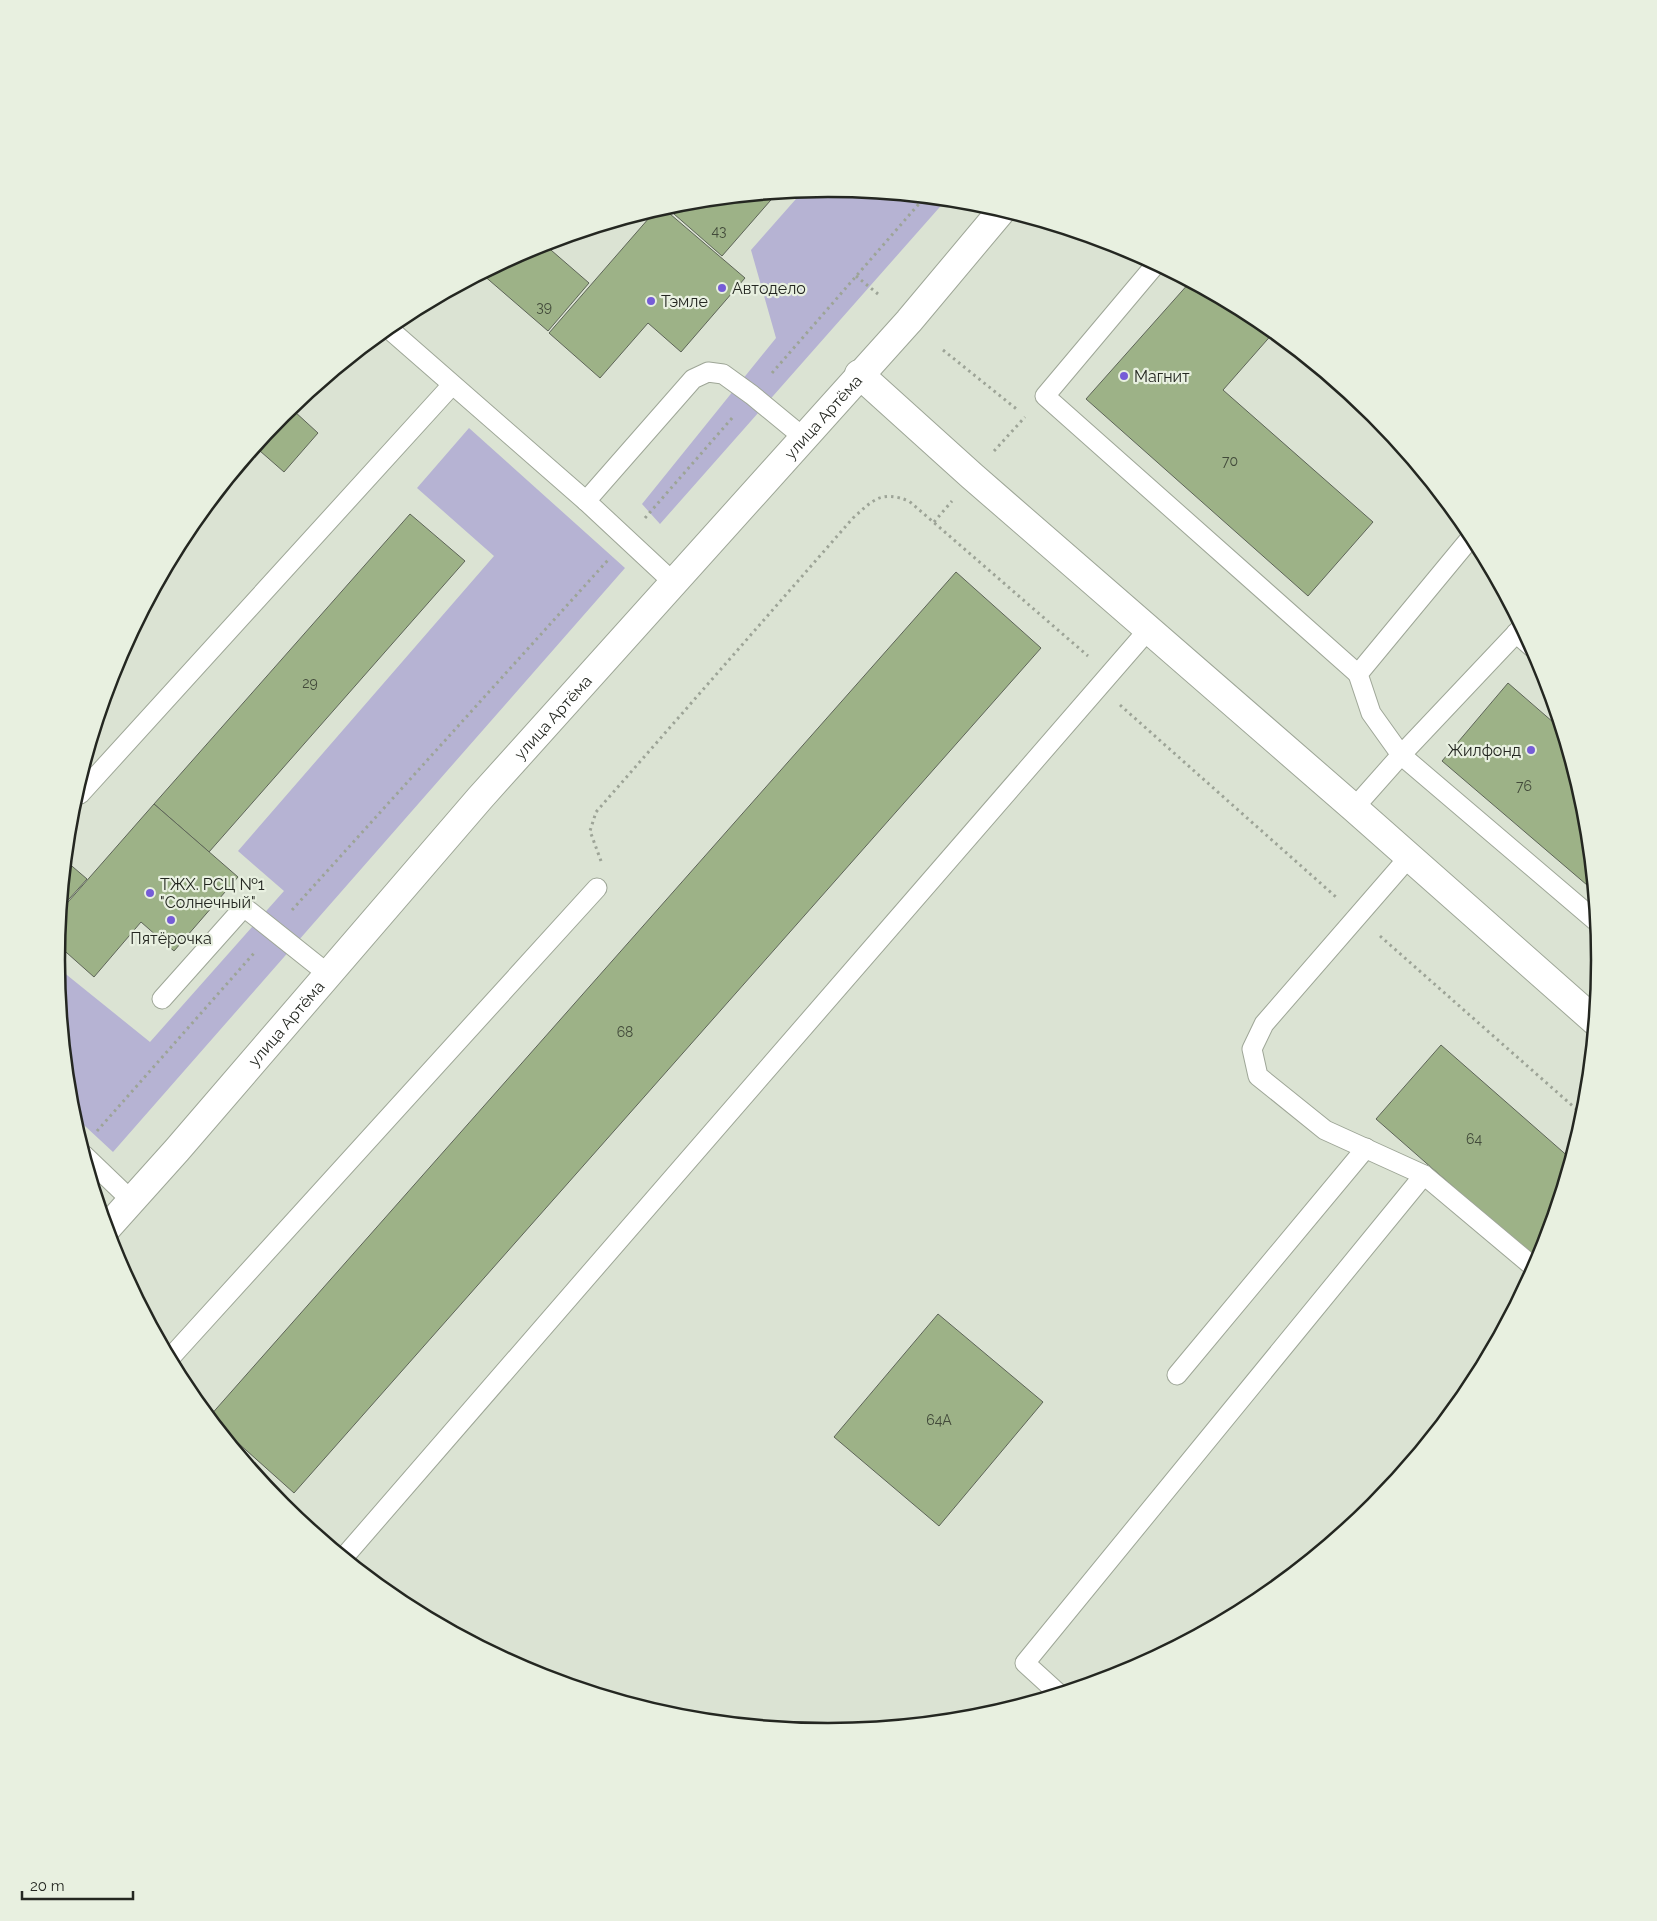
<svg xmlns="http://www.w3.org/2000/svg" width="1657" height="1921" font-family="Raleway,sans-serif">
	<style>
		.green { fill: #b6b3d3 }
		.building { fill: #9db287; stroke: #5e6558 }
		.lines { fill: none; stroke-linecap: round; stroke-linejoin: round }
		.lane-casing { stroke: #9ea697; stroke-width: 21 }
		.street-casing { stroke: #9ea697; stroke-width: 30 }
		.secondary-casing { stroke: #9ea697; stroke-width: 30 }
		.path { stroke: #9da497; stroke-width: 3; stroke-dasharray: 2.5 4; stroke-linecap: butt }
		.lane { stroke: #fff; stroke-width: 19 }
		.street { stroke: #fff; stroke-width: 28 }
		.secondary { stroke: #fff; stroke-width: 28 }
		.poi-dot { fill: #765dd7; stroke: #e8f0e0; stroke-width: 2 }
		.labels { text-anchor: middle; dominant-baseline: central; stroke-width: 4.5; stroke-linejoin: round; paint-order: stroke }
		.number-label { font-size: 14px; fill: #424a3a }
		.poi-label { font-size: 16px; fill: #242721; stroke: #e8f0e0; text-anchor: start }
		.street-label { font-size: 16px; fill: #242721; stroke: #e8f0e0 }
		.rim { fill: none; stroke: #242721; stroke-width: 2.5 }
	</style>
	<rect width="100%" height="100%" fill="#dbe3d3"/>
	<g class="green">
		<path d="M829 188 946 200 660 524 642 504 776 338 751 250 803 191Z"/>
		<path d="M469 428 625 568 113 1152 72 1114 57 967 150 1042 284 891 238 851 494 556 417 488Z"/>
	</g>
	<g class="building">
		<path d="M777 193 722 256 666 207 678 203Z"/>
		<path d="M663 208 745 278 681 352 648 323 600 378 549 333 656 210Z"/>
		<path d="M544 244 589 283 548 331 482 274 533 247Z"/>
		<path d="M1190 282 1258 319 1274 332 1223 390 1373 522 1308 596 1086 399Z"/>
		<path d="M294 411 318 433 284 472 260 451Z"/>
		<path d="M410 514 465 561 209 852 154 804Z"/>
		<path d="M956 572 1041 648 294 1493 209 1417Z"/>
		<path d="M1508 683 1561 729 1586 810 1594 891 1442 761Z"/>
		<path d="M154 804 238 877 174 951 141 922 94 977 58 945 61 910Z"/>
		<path d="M66 861 87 879 61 908Z"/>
		<path d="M1441 1045 1571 1159 1539 1262 1376 1119Z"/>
		<path d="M938 1314 1043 1402 939 1526 834 1437Z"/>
	</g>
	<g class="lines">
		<defs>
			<g id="lane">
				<path d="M1156 264 1045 396 1358 674"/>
				<path d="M388 328 586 501 674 583"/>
				<path d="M586 501 693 379 708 372 723 374 752 395 803 437"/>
				<path d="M1473 535 1358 674 1371 713 1401 755 1597 922"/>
				<path d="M1516 633 1532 647"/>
				<path d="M77 791 80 794 452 385"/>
				<path d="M1354 808 1401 755 1522 627"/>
				<path d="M1409 857 1264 1024 1252 1049 1258 1076 1325 1130 1424 1175 1530 1264 1535 1270"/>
				<path d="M162 999 244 907 328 974"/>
				<path d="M84 1155 132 1201"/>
				<path d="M170 1358 597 888"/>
				<path d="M1177 1375 1366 1148"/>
				<path d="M344 1557 1148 630"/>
				<path d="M1059 1694 1025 1663 1424 1175"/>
			</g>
			<path id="street" d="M859 374 972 476 1354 808 1595 1021"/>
			<g id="secondary">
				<path id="s1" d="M107 1228 177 1150 480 798 909 321 1002 210"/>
			</g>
		</defs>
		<use href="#lane" class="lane-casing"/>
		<use href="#street" class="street-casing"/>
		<use href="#secondary" class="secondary-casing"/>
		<g class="path">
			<path d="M856 276 878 294"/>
			<path d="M943 350 1019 411"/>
			<path d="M772 373 924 198"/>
			<path d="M994 451 1025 417"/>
			<path d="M645 518 733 417"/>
			<path d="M934 522 952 501"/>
			<path d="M1120 705 1336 897"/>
			<path d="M601 861 590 831 596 812 853 518C873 500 881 490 909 501L1088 656"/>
			<path d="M292 910 608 560"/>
			<path d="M1380 936 1584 1116"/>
			<path d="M97 1131 255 952"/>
		</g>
		<use href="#lane" class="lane"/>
		<use href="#street" class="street"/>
		<use href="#secondary" class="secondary"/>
	</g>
	<g class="poi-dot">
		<circle cx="722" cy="288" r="5"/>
		<circle cx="651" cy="301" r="5"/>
		<circle cx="1124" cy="376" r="5"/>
		<circle cx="1531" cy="750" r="5"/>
		<circle cx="150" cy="893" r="5"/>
		<circle cx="171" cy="920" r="5"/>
	</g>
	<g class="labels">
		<g class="number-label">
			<text x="719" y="231">43</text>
			<text x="544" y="307">39</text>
			<text x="1230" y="461">70</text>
			<text x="310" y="683">29</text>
			<text x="1524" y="786">76</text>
			<text x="625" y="1032">68</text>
			<text x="1474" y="1139">64</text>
			<text x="939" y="1420">64А</text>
		</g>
		<g class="poi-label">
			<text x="732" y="288">Автодело</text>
			<text x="661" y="301">Тэмле</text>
			<text x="1134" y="376">Магнит</text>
			<text x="1521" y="750" text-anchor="end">Жилфонд</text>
			<text x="160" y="884">ТЖХ. РСЦ №1<tspan x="160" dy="18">"Солнечный"</tspan></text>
			<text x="171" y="938" text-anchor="middle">Пятёрочка</text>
		</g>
		<g class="street-label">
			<text stroke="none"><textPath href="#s1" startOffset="1082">улица Артёма</textPath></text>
			<text stroke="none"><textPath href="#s1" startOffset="678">улица Артёма</textPath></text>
			<text stroke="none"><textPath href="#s1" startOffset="272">улица Артёма</textPath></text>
		</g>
	</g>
	<path d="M0 0H1657V1921H0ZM65 960a763 763 0 1 1 1526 0a763 763 0 1 1-1526 0Z" fill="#e8f0e0" fill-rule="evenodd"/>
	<path class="rim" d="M65 960a763 763 0 1 1 1526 0a763 763 0 1 1-1526 0Z"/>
	<path d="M22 1891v8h111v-8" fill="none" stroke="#242721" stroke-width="2.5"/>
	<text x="30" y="1891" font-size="15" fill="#242721" stroke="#e8f0e0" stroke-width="4" paint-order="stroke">20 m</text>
</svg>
